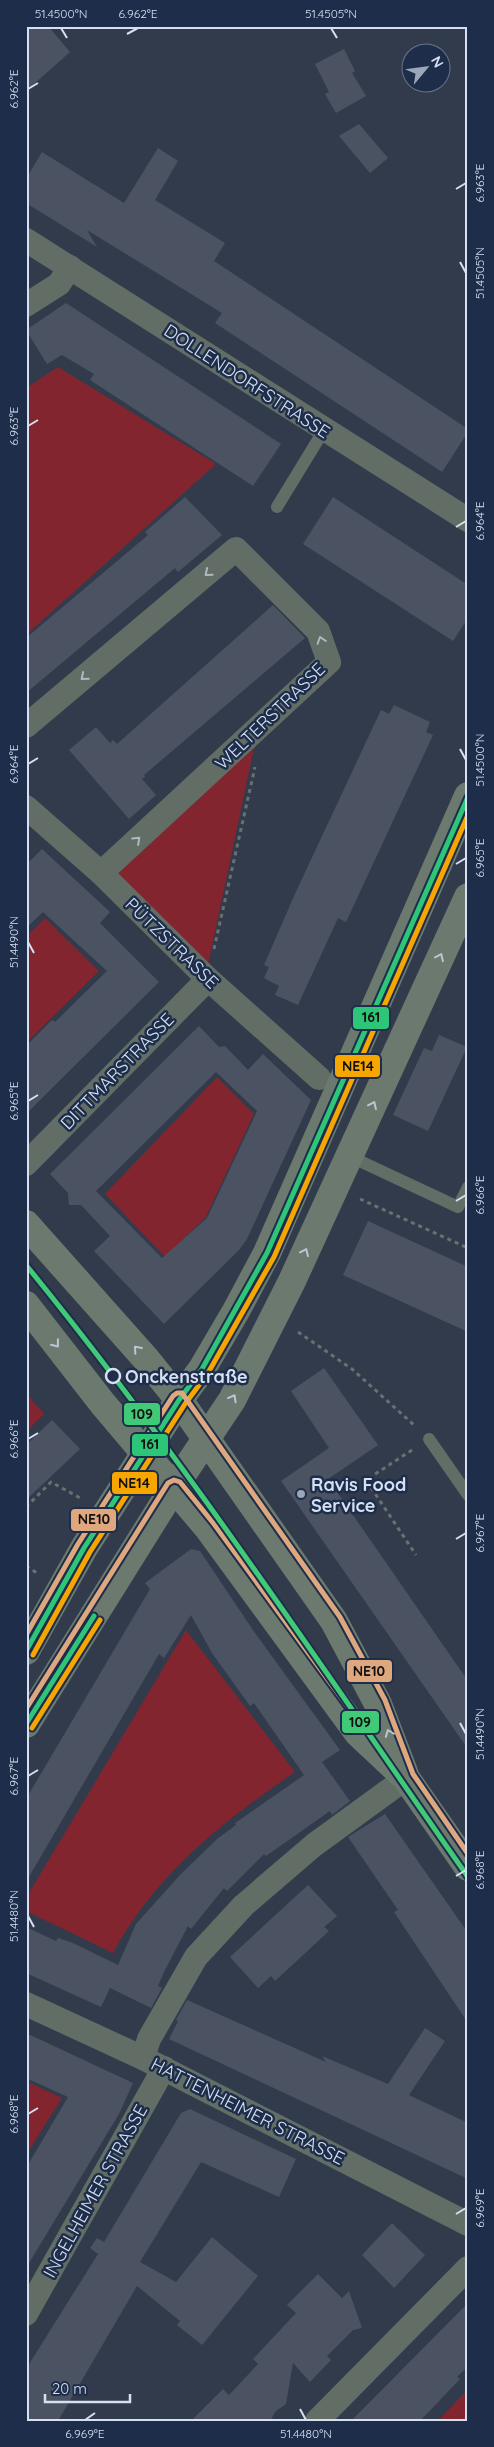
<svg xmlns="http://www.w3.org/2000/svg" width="494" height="2447" font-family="Quicksand,sans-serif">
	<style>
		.green { fill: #82252f }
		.building { fill: #4b5362; fill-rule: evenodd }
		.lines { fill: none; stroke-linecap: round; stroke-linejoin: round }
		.path { stroke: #687170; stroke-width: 3; stroke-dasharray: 4 4; stroke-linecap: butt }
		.service { stroke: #626d65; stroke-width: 12 }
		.minor { stroke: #626d65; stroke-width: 24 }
		.secondary { stroke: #6b796e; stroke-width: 28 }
		.bus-1-casing { stroke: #1d2d4a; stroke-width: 9 }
		.bus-2-casing { stroke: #1d2d4a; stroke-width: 9 }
		.bus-3-casing { stroke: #1d2d4a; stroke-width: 9 }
		.bus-1 { stroke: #2dc577; stroke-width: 5 }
		.bus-2 { stroke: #f7a600; stroke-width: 5 }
		.bus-3 { stroke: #dfa77e; stroke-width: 5 }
		.tram-1-casing { stroke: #1d2d4a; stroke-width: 9 }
		.tram-1 { stroke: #40ca78; stroke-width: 5 }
		.oneway { stroke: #adb8c1 }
		.oneway2 { stroke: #bac6d2 }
		.ticks { fill: none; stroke: #d5e0f3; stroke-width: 2 }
		.stop-dot { fill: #1d2d4a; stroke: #d5e0f3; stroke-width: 2.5 }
		.poi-dot { fill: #9ca6b9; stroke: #1d2d4a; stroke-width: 2 }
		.labels { text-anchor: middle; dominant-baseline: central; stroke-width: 5; stroke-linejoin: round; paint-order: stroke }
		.street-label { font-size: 18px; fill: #d5e0f3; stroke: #1d2d4a }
		.stop-label { font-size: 18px; font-weight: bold; fill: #d5e0f3; stroke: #1d2d4a; text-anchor: start }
		.poi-label { font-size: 18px; font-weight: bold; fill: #d5e0f3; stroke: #1d2d4a; text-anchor: start }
		.line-badge { stroke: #1d2d4a; stroke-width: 2 }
		.pale-badge-label { font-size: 14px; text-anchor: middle; font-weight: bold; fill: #111 }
		.neatline { fill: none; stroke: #d5e0f3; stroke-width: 2 }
		.ticks-label { font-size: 12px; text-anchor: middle; fill: #d5e0f3 }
	</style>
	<rect width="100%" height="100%" fill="#323b4c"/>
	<g class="green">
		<path d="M58 367 216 464 26 635V388Z"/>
		<path d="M257 734 207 970 108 873Z"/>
		<path d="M45 918 99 971 26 1043V937Z"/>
		<path d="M217 1077 254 1114 206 1217 165 1257 105 1194Z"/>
		<path d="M26 1393 44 1414 26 1432Z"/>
		<path d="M186 1630 295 1772C222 1822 156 1874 113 1953L26 1911V1898Z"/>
		<path d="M26 2081 62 2098 26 2155Z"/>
		<path d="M468 2389V2421H438Z"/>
	</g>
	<g class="building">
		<path d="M33 26H48L70 52 26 91V33Z"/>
		<path d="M344 49 355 71 352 73 366 96 336 113 325 94 329 92 315 64Z"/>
		<path d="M359 124 388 158 370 173 339 136Z"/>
		<path d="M158 148 178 161 155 200 225 243 214 261 468 429V432L442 472 215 323 222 313 87 230 97 247 26 203V179L42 152 124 203Z"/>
		<path d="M66 303 281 444 253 486 90 380 94 374 62 355 47 364 26 330Z"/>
		<path d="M185 497 222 535 178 572 175 568 26 693V638L148 535 145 532Z"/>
		<path d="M333 497 468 585V618L453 641 303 544Z"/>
		<path d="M273 605 305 638 144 775 145 777 142 779 156 795 129 819 69 750 96 727 110 743 113 740 117 744Z"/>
		<path d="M394 705 430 722 426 732 433 735 346 922 338 918 298 1005 275 995 279 986 264 978 269 967 264 965 294 896 381 710 389 714Z"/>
		<path d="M42 849 110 912 100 923 159 982 26 1114V1046L52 1020 55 1022 107 971 43 912 26 928V865Z"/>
		<path d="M199 1026 219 1047 225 1046 248 1070 263 1054 311 1100 247 1239 239 1250 164 1324 94 1251 110 1236 81 1205H69L68 1193 50 1174ZM216 1072 257 1111 207 1218 162 1258 96 1191Z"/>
		<path d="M439 1035 467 1047 428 1131 393 1115 424 1048 432 1051Z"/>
		<path d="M368 1221 468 1267V1332L343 1275Z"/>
		<path d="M324 1368 378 1445 328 1479 468 1681V1749L281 1481 329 1448 291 1391Z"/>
		<path d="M52 1420 80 1449 26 1500V1445Z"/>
		<path d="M191 1549 200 1551 255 1633 340 1750 322 1762 350 1801 332 1815 330 1811 266 1856 264 1854 227 1891 224 1888 191 1929 188 1926 165 1970 158 1986 162 1988 151 2008 110 1988 101 2007 26 1973V1927L56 1941 58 1938 73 1943 118 1965 136 1924 180 1875 217 1839 236 1825 235 1823 304 1775 254 1703 250 1706 212 1653 191 1615 164 1658 159 1654 26 1882V1799L150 1589 145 1583Z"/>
		<path d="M385 1814 468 1933V2023L394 1912 398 1910 348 1837Z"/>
		<path d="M308 1885 337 1916 324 1927 329 1931 275 1981 271 1976 258 1988 230 1957Z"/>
		<path d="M187 2000 326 2062 322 2056 388 2084 425 2028 445 2041 409 2095 468 2123V2179L169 2039 178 2021 176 2020Z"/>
		<path d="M26 2033 133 2083 119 2114 26 2268V2168L68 2097 26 2078Z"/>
		<path d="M190 2109 296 2159 279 2197 201 2162 140 2262 176 2282 212 2237 258 2276 202 2345 177 2325 180 2321 137 2286 58 2421H26V2369L98 2254 90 2248 97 2238 104 2242 181 2113Z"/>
		<path d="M392 2223 425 2255 394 2288 362 2255Z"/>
		<path d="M318 2274 342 2298 349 2291 362 2328 353 2330 327 2356 331 2360 310 2382 293 2363 286 2404 276 2411 270 2421H191L223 2389 229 2395 258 2364 253 2359 296 2313 287 2305Z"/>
		<path d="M468 2303V2366L457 2377 460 2379 420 2421H351Z"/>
	</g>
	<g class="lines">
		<g class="path">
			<path d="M214 949 255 767"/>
			<path d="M360 1199 468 1248"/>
			<path d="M298 1332 352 1369 414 1425"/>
			<path d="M412 1450 366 1480 416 1555"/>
			<path d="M26 1507 51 1482 82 1499"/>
			<path d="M26 1566 37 1573"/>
		</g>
		<g class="service">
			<path d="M277 507 324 430"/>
			<path d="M349 1156 458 1207 468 1187"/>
			<path d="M429 1439 468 1495"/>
		</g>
		<g class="minor">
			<path d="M26 240 468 520"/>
			<path d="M26 305 59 284 70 267"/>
			<path d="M26 726 236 549 318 631 329 662 101 873"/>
			<path d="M26 807 101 873 208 979 319 1078"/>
			<path d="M26 1164 208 979"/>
			<path d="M26 2004 143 2058 468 2224"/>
			<path d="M143 2058 149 2039 196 1957 244 1905 314 1845 406 1778"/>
			<path d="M26 2314 164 2068"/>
			<path d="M317 2421 468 2268"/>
		</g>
		<g class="secondary">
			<path d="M26 1224 146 1359 179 1400 334 1621 378 1704 404 1772"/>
			<path d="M26 1305 103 1404 208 1528 358 1733 406 1778 468 1867"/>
			<path d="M26 1651 84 1548 179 1400 202 1369 236 1311 267 1253 468 796"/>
			<path d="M26 1724 174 1487 232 1400 292 1281 468 897"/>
		</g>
		<defs>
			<g id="bus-1">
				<path d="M26 1651 84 1548 179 1400 202 1369 267 1253 468 797"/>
				<path d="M26 1724 94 1616"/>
			</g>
			<g id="bus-2">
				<path d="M33 1655 90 1552 185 1404 208 1373 274 1257 468 815"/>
				<path d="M32 1728 100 1620"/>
			</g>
			<g id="bus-3">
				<path d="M26 1635 78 1544 173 1396 177 1393H182L340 1617 385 1700 413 1774 468 1854"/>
				<path d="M26 1709 168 1483 174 1480 180 1482 214 1524 356 1718"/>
			</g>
		</defs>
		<use href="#bus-1" class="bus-1-casing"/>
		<use href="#bus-2" class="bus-2-casing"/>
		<use href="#bus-3" class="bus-3-casing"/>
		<use href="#bus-1" class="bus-1"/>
		<use href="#bus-2" class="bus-2"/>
		<use href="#bus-3" class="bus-3"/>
		<defs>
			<path id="tram-1" d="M26 1265C185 1460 324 1671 468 1877"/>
		</defs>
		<use href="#tram-1" class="tram-1-casing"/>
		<use href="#tram-1" class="tram-1"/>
	</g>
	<defs><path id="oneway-chevron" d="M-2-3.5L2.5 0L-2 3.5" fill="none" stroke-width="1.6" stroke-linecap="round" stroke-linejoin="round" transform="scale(1.25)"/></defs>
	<g class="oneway">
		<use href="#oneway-chevron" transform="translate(208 573) rotate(140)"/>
		<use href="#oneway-chevron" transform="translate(321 640) rotate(-108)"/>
		<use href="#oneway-chevron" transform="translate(84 677) rotate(140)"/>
		<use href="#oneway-chevron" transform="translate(137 840) rotate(-43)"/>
	</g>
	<g class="oneway2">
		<use href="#oneway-chevron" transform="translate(440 957) rotate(-65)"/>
		<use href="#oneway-chevron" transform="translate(373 1105) rotate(-65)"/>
		<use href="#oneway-chevron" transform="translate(305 1252) rotate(-65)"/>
		<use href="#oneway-chevron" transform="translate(56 1344) rotate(52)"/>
		<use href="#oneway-chevron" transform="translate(137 1349) rotate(-131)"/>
		<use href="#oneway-chevron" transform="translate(233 1398) rotate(-61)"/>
		<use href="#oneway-chevron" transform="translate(389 1733) rotate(-111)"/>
	</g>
	<path class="ticks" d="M61 28 67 38M331 28 337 38M127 34 138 28M28 89 38 83M456 189 466 183M460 262 466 273M28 426 38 420M456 527 466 521M460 749 466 760M28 764 38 758M456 864 466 858M28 942 34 953M28 1101 38 1095M456 1201 466 1195M28 1439 38 1433M456 1539 466 1533M460 1723 466 1734M28 1776 38 1770M456 1876 466 1870M28 1916 34 1927M28 2114 38 2108M456 2214 466 2208M300 2409 306 2420M85 2420 95 2413"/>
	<circle class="stop-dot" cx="113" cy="1376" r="7"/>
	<circle class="poi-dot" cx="301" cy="1494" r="5"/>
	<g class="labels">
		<g class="street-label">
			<text transform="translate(247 381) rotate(33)">DOLLENDORFSTRASSE</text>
			<text transform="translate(270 716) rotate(-44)">WELTERSTRASSE</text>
			<text transform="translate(172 943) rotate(44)">PÜTZSTRASSE</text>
			<text transform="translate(117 1071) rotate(-46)">DITTMARSTRASSE</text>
			<text transform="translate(248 2111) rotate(27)">HATTENHEIMER STRASSE</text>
			<text transform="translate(95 2191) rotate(-61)">INGELHEIMER STRASSE</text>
		</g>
		<g class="stop-label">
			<text x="125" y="1376">Onckenstraße</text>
		</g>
		<g class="poi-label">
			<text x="311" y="1484">Ravis Food<tspan x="311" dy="21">Service</tspan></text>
		</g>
	</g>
	<g class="line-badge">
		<rect x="352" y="1006" width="38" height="24" rx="5" fill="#2dc577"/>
		<rect x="334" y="1054" width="47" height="24" rx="5" fill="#f7a600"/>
		<rect x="123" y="1402" width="38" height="24" rx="5" fill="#40ca78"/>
		<rect x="131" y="1433" width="38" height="24" rx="5" fill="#2dc577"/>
		<rect x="111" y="1471" width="47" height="24" rx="5" fill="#f7a600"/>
		<rect x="70" y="1508" width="47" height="24" rx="5" fill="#dfa77e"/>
		<rect x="346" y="1659" width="47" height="24" rx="5" fill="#dfa77e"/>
		<rect x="341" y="1710" width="39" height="24" rx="5" fill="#40ca78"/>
	</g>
	<g class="pale-badge-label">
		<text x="371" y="1022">161</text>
		<text x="358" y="1071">NE14</text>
		<text x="142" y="1419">109</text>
		<text x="150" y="1449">161</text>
		<text x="134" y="1488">NE14</text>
		<text x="94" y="1524">NE10</text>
		<text x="369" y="1676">NE10</text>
		<text x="360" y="1727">109</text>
	</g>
	<rect width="494" height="2447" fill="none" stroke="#1d2d4a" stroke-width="55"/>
	<g transform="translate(426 68) rotate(61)"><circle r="24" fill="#1d2d4a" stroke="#67758e"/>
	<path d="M0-4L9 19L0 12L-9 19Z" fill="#9ca6b9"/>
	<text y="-8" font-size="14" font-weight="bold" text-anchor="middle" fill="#d5e0f3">N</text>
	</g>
	<path d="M45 2394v8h85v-8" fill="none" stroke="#d5e0f3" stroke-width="2.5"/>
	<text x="52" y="2394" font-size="15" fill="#d5e0f3" stroke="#1d2d4a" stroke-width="4" paint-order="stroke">20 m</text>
	<rect x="28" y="28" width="438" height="2392" class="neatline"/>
	<g class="ticks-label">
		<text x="61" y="18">51.4500°N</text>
		<text x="138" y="18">6.962°E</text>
		<text x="331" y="18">51.4505°N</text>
		<text transform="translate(14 89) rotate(-90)" y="4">6.962°E</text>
		<text transform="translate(480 183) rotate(-90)" y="4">6.963°E</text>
		<text transform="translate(480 273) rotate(-90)" y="4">51.4505°N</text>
		<text transform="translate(14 426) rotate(-90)" y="4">6.963°E</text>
		<text transform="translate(480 521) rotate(-90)" y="4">6.964°E</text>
		<text transform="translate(480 760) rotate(-90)" y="4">51.4500°N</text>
		<text transform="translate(14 764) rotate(-90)" y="4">6.964°E</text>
		<text transform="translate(480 858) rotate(-90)" y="4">6.965°E</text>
		<text transform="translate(14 942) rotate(-90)" y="4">51.4490°N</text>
		<text transform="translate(14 1101) rotate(-90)" y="4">6.965°E</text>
		<text transform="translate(480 1195) rotate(-90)" y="4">6.966°E</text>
		<text transform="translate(14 1439) rotate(-90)" y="4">6.966°E</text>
		<text transform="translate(480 1533) rotate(-90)" y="4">6.967°E</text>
		<text transform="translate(480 1734) rotate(-90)" y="4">51.4490°N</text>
		<text transform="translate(14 1776) rotate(-90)" y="4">6.967°E</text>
		<text transform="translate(480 1870) rotate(-90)" y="4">6.968°E</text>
		<text transform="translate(14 1916) rotate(-90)" y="4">51.4480°N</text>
		<text transform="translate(14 2114) rotate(-90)" y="4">6.968°E</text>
		<text transform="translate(480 2208) rotate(-90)" y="4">6.969°E</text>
		<text x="85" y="2438">6.969°E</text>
		<text x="306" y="2438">51.4480°N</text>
	</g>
</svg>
